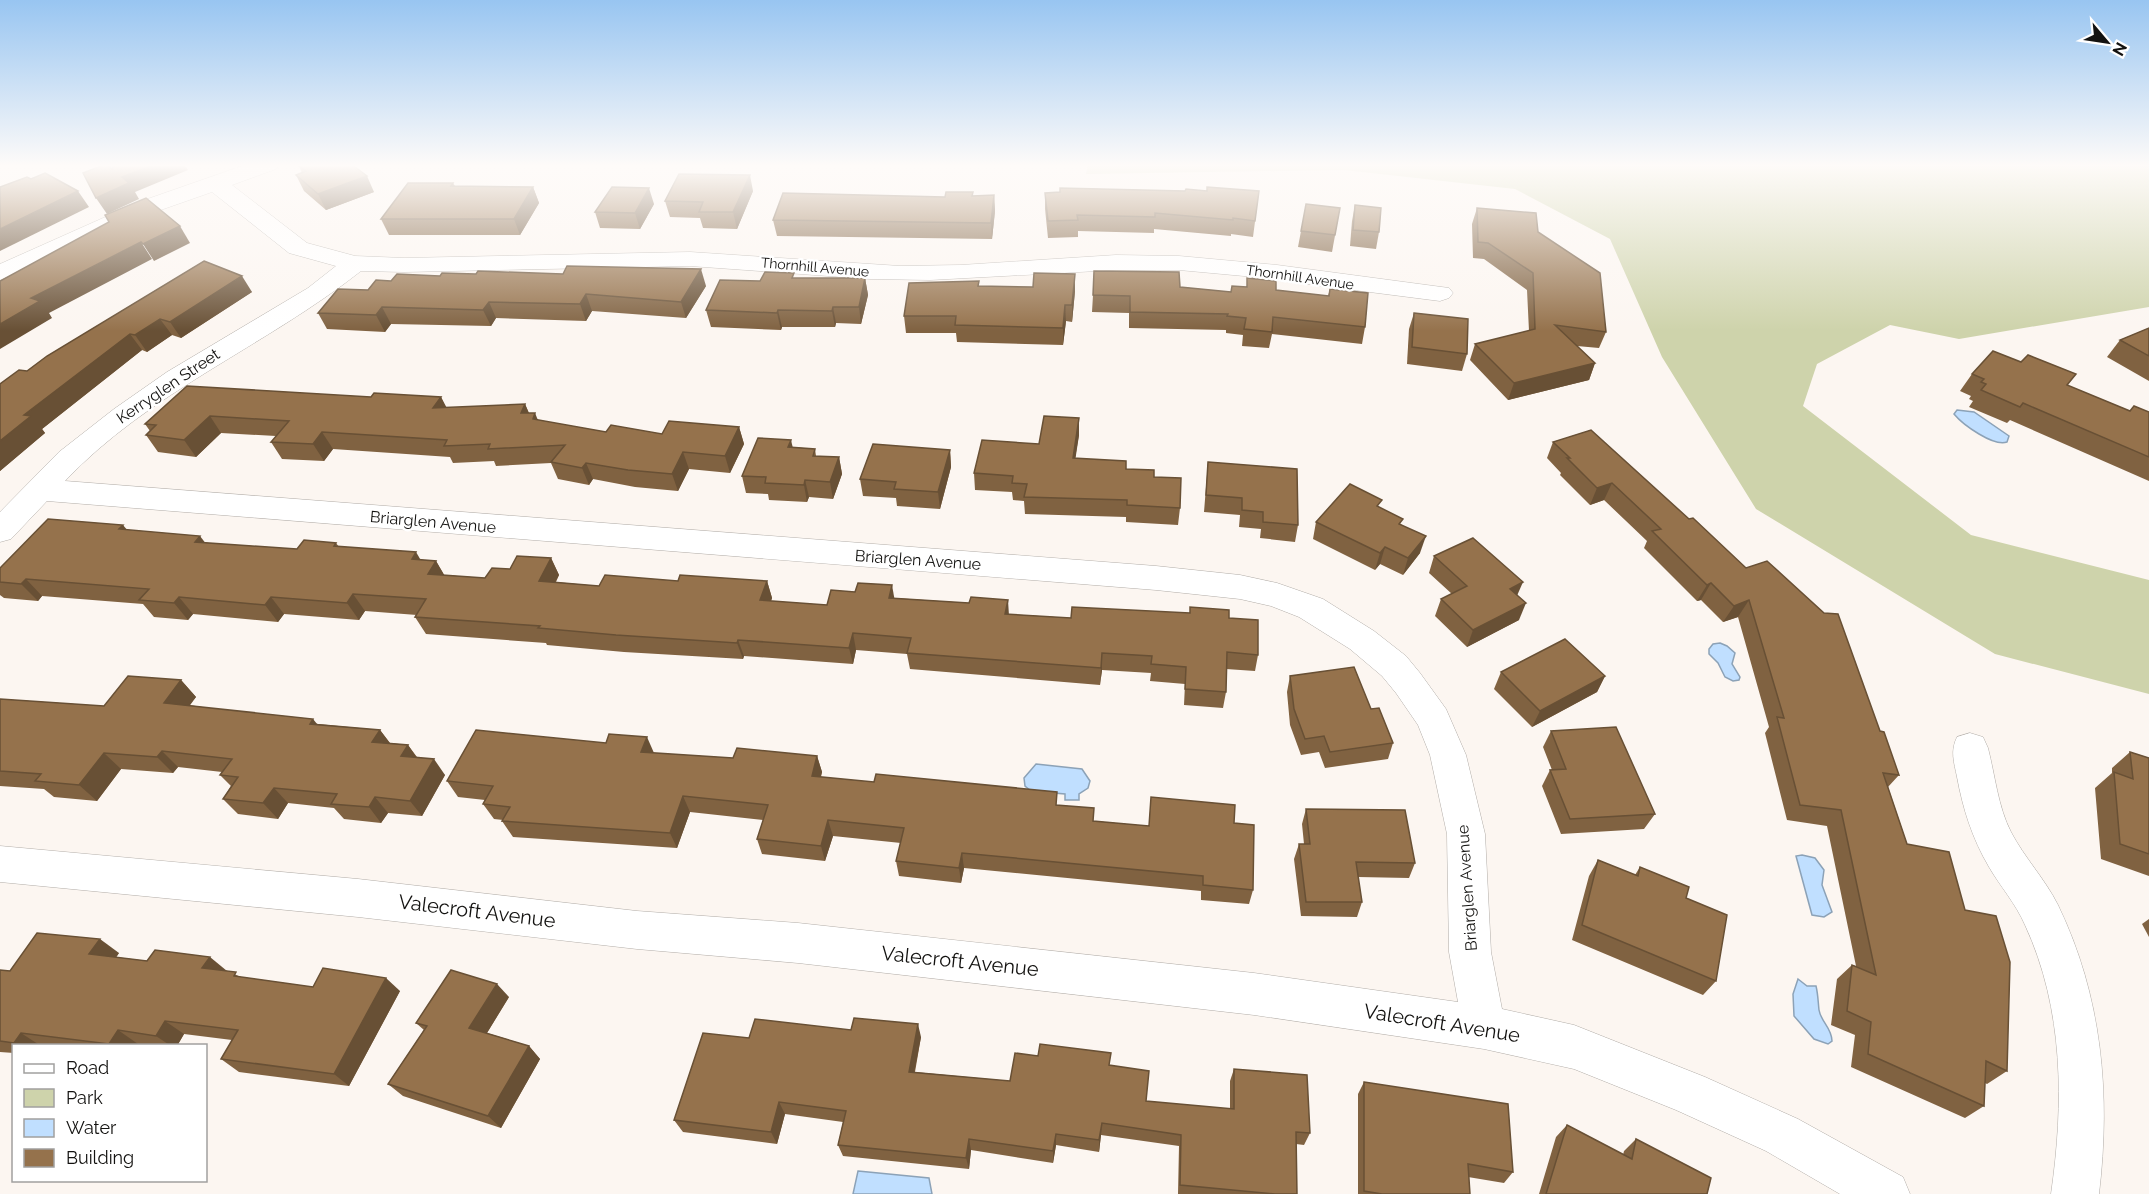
<svg xmlns="http://www.w3.org/2000/svg" width="2149" height="1194" font-family="Raleway,sans-serif">
	<style>
		.green { fill: #ced3ab }
		.water { fill: #c0dfff; stroke: #8ca2b7; stroke-width: 1.5 }
		.lines { fill: none; stroke-linecap: round; stroke-linejoin: round }
		.minor-casing { stroke: #b2ada8; stroke-width: 1 }
		.minor { fill: #fff; fill-rule: evenodd }
		.wall { fill: #806241 }
		.shaded-wall { fill: #685035 }
		.building { fill: #95724c; stroke: #685035; stroke-width: 1.5 }
		.labels { text-anchor: middle; dominant-baseline: central; stroke-width: 5; stroke-linejoin: round; paint-order: stroke }
		.far-street-label { font-size: 14px; fill: #131210; stroke: #fff }
		.street-label { font-size: 16px; fill: #131210; stroke: #fff }
		.near-street-label { font-size: 20px; fill: #131210; stroke: #fff }
	</style>
	<rect width="100%" height="100%" fill="#fcf6f1"/>
	<path class="green" d="M1088 164H2149V307L1959 339 1890 325 1817 364 1803 406 1971 535 2149 580V694L1995 654 1756 509 1662 357 1610 239 1515 189 1344 170 1086 174Z"/>
	<g class="water">
		<path d="M1957 410 1974 412 2009 436 2007 442C1994 447 1963 425 1954 414Z"/>
		<path d="M1720 643 1727 646 1735 653 1732 664 1740 677 1739 680 1733 681 1725 677 1718 663 1709 654V649L1713 644Z"/>
		<path d="M1036 764 1082 769 1090 781 1088 788 1079 794V800H1065V794L1031 791 1025 786 1024 778Z"/>
		<path d="M1802 855 1815 858 1824 870 1822 885 1832 912 1824 917 1812 915 1796 856Z"/>
		<path d="M1798 979 1807 986H1816C1818 994 1818 1001 1819 1010 1821 1022 1832 1028 1832 1041L1828 1044 1814 1039 1794 1016 1793 994Z"/>
		<path d="M858 1171 929 1178 932 1194H853Z"/>
	</g>
	<g class="lines">
		<defs>
			<g id="minor">
				<path d="M248 164H279L276 169 232 185 307 243 355 256 404 258 690 252 900 266 961 265 1116 255 1179 256 1277 265 1449 288 1453 293 1449 298 1440 301 1244 276 1179 270H1116L930 280 870 279 690 266 404 272 361 271C266 346 149 392 65 481L1156 566 1240 575 1277 583 1323 599 1374 631 1406 656 1420 673 1446 709 1466 755 1485 834 1491 952 1502 1009 1574 1025 1705 1077 1798 1119 1903 1177 1910 1194H1840L1766 1151 1676 1110 1574 1069 1484 1049 1254 1015 798 963 637 949 358 917 0 882V846L358 879 637 911 798 923 1254 973 1458 1002 1449 952 1447 834 1430 755 1418 725 1396 693 1382 676 1350 649 1299 617 1271 606 1240 599 1156 590 47 501 11 539 0 542V512L59 452 114 409 167 372 308 288 336 266 289 253 212 192 155 212 0 280V264L139 202Z"/>
				<path d="M1970 733 1983 737 1988 748C1995 775 1998 807 2011 832 2024 857 2045 879 2058 905 2102 996 2111 1094 2099 1194H2051C2064 1104 2064 1009 2025 925 2016 904 2000 886 1989 867 1972 838 1963 809 1957 777 1954 762 1950 751 1957 737Z"/>
			</g>
		</defs>
		<use href="#minor" class="minor-casing"/>
		<use href="#minor" class="minor"/>
	</g>
	<g class="wall">
		<path d="M299 166 374 192 326 210 304 191 296 175 302 173Z"/>
		<path d="M453 183 455 186 533 187 539 203 520 235H389L381 219Z"/>
		<path d="M1060 188 1185 191H1259L1253 237 1231 234V236L1154 229V233L1078 231V237L1048 238 1045 209V193L1060 192Z"/>
		<path d="M753 191 737 229 703 228 700 218 670 217 665 201Z"/>
		<path d="M994 195 995 211 992 239 777 236 773 220 945 197Z"/>
		<path d="M654 204 640 229 600 228 595 212Z"/>
		<path d="M1355 205 1379 232 1376 249 1350 246 1352 221Z"/>
		<path d="M1340 208 1332 252 1298 247 1301 231Z"/>
		<path d="M1477 208 1538 232 1606 332 1599 348 1577 346 1595 363 1589 380 1508 400 1470 360 1475 344 1529 331 1527 290 1484 259 1473 258 1472 224Z"/>
		<path d="M204 261 252 292 181 338 172 335 147 352 142 350 42 429 45 433 0 471V384L27 371Z"/>
		<path d="M795 278H865L868 295 861 324 836 323 835 327H782L781 330 711 327 706 310 760 281Z"/>
		<path d="M706 286 686 318 592 311 586 321 496 318 491 326 391 324 385 332 327 329 318 313 368 290Z"/>
		<path d="M979 286 1075 291 1072 322 1066 321 1063 345 957 342 956 333H906L904 316Z"/>
		<path d="M1180 287 1231 292 1276 290 1328 296 1330 289 1365 327 1362 344 1272 334 1269 348 1242 346 1243 335 1226 333V330L1129 328V313L1092 312 1093 295Z"/>
		<path d="M1414 313 1467 354 1462 371 1407 364 1409 329Z"/>
		<path d="M2149 328V381L2107 357 2120 340Z"/>
		<path d="M1972 374 2067 385 2130 411 2149 412V481L2010 420 2007 423 1969 407 1973 401 1969 399 1971 396 1960 391Z"/>
		<path d="M371 397H441L446 408 525 404 529 413 538 420 606 432 662 434 739 427 744 444 730 473 689 469 678 491 635 487 593 479 589 485 558 479 551 463 496 466 494 461 453 463 450 457 333 449 324 461 282 459 271 442 276 436 221 433 196 457 158 452 146 435 150 431 145 424Z"/>
		<path d="M1079 418V435L1075 458 1126 469 1154 477 1180 508 1178 525 1126 522V517L1025 514 1024 501 1013 500 1012 492 975 490 974 473 1039 444Z"/>
		<path d="M1591 430 1880 731 1899 775 1888 787 1907 844 2007 1071 1987 1084 1985 1083 1984 1106 1965 1118 1851 1067 1855 1035 1831 1025 1837 979 1852 965 1856 966 1827 826 1787 820 1765 733 1769 727 1738 617 1723 622 1701 600 1697 601 1644 548 1647 541 1604 500 1590 505 1560 475 1561 473 1547 458 1553 442Z"/>
		<path d="M793 447 815 449 816 456 839 457 842 474 833 499 809 497 807 502 769 500 768 494 746 493 742 476Z"/>
		<path d="M950 450 951 467 940 509 897 506 896 498 863 496 860 479Z"/>
		<path d="M1208 462 1298 525 1295 542 1260 538 1261 529 1239 527 1240 515 1204 512Z"/>
		<path d="M1380 508 1402 525 1420 553 1403 575 1380 564 1375 570 1313 539 1316 522Z"/>
		<path d="M127 530 206 543 297 549 336 543 339 547 421 560 436 561 444 575 485 578 510 569 551 558 559 575 556 582 599 586 678 581H767L772 598 771 601 827 605 895 598 969 603 1008 600V614L1071 618H1229L1258 655 1255 671 1226 669V692L1223 708 1184 705 1185 684 1150 681 1151 673 1102 670 1100 685 910 669 907 654 856 650 853 664 744 656 743 659 624 652 547 645 546 643 426 634 415 617 417 615 365 611 359 620 284 614 278 622 193 614 188 620 154 617 143 604 42 596 38 601 4 598 0 595V568Z"/>
		<path d="M1434 556 1518 595 1519 620 1467 647 1435 616 1441 599 1452 594 1429 573Z"/>
		<path d="M1501 672 1605 676 1597 692 1532 727 1494 689Z"/>
		<path d="M1290 676 1371 709 1393 743 1388 759 1325 768 1319 752 1301 755 1290 725 1287 692Z"/>
		<path d="M181 680 196 697 189 705 318 724 380 730 390 743 408 745 417 757 445 775 422 816 388 813 381 823 344 819 334 808 288 803 278 819 238 814 223 799 231 786 220 775 222 772 178 767 173 773 121 769 97 801 54 797 44 789 0 786V699L104 706Z"/>
		<path d="M1551 731 1655 814 1644 829 1561 834 1542 786 1550 770H1552L1543 747Z"/>
		<path d="M606 743 654 753 733 758 817 756 822 772 821 777 1058 805 1094 821 1148 826 1234 823 1253 890 1249 904 1201 900V891L964 868 961 883 899 876 896 861 901 843 833 836 825 861 762 854 757 839 763 820 690 812 677 848 513 837 502 821 503 820 494 819 483 804 485 800 458 797 447 781Z"/>
		<path d="M2130 752 2149 758V876L2101 859 2095 788 2112 773V768Z"/>
		<path d="M1306 809 1415 863 1409 878 1358 877 1362 902 1357 917 1301 916 1294 859 1299 844H1304L1302 824Z"/>
		<path d="M1598 860 1635 875 1640 867 1686 898 1716 981 1703 995 1572 940 1589 876Z"/>
		<path d="M2149 919V937L2142 924Z"/>
		<path d="M119 953 116 957 227 971 241 977 313 987 400 991 349 1086 239 1072 221 1059 232 1040 184 1034 177 1046H152L138 1044 137 1046H14V1053L0 1052V970L10 971Z"/>
		<path d="M509 997 487 1033 529 1046 540 1059 501 1128 403 1096 388 1084 424 1030 416 1023Z"/>
		<path d="M851 1030 921 1037 915 1072 1010 1081 1110 1065 1146 1101 1230 1109V1081L1234 1069 1310 1133 1304 1145 1296 1144 1297 1194H1178L1179 1146 1101 1135 1099 1152 1056 1145 1053 1163 971 1150 969 1169 843 1156 838 1145 843 1122 785 1114 777 1144 683 1132 674 1120 749 1038Z"/>
		<path d="M1364 1082 1513 1172 1504 1183 1468 1177 1470 1194H1358V1094Z"/>
		<path d="M1567 1125 1623 1155 1624 1151 1636 1139 1707 1194H1539L1556 1137Z"/>
	</g>
	<g class="shaded-wall">
		<path d="M156 164H184L188 170 135 192 139 199 107 214 96 198 122 177Z"/>
		<path d="M750 175 753 191 737 229 733 212Z"/>
		<path d="M367 176 374 192 326 210 318 194Z"/>
		<path d="M533 187 539 203 520 235 514 219Z"/>
		<path d="M649 188 654 204 640 229 635 213Z"/>
		<path d="M78 191 89 207 0 251V229Z"/>
		<path d="M994 195 995 211 992 239 991 223Z"/>
		<path d="M180 226 190 243 154 261 143 244Z"/>
		<path d="M141 242 152 259 49 313 52 318 0 349V324L31 298Z"/>
		<path d="M701 269 706 286 686 318 681 302Z"/>
		<path d="M1075 274V291L1072 322V305Z"/>
		<path d="M242 276 252 292 181 338 170 322Z"/>
		<path d="M865 278 868 295 861 324 859 307Z"/>
		<path d="M586 294 592 311 586 321 580 304Z"/>
		<path d="M489 302 496 318 491 326 483 310Z"/>
		<path d="M1065 305 1066 321 1063 345V328Z"/>
		<path d="M382 307 391 324 385 332 376 315Z"/>
		<path d="M833 307 836 323 835 327 832 311Z"/>
		<path d="M778 310 782 327 781 330 777 313Z"/>
		<path d="M160 319 172 335 147 352 135 335Z"/>
		<path d="M130 334 142 350 42 429 45 433 0 471V441L24 415Z"/>
		<path d="M1595 363 1589 380 1508 400 1514 383Z"/>
		<path d="M441 397 450 414 433 408Z"/>
		<path d="M525 404 532 421 521 413Z"/>
		<path d="M535 413 542 430 533 419Z"/>
		<path d="M210 416 221 433 196 457 184 440Z"/>
		<path d="M1079 418V435L1073 475V458Z"/>
		<path d="M739 427 744 444 730 473 725 456Z"/>
		<path d="M322 432 333 449 324 461 313 444Z"/>
		<path d="M791 440 795 457 788 447Z"/>
		<path d="M950 450 951 467 940 509 938 492Z"/>
		<path d="M683 452 689 469 678 491 672 474Z"/>
		<path d="M839 457 842 474 833 499 830 482Z"/>
		<path d="M586 463 593 479 589 485 582 468Z"/>
		<path d="M805 480 809 497 807 502 804 485Z"/>
		<path d="M1612 483 1604 500 1590 505 1597 488Z"/>
		<path d="M123 525 137 542 119 529Z"/>
		<path d="M200 536 213 553 195 542Z"/>
		<path d="M1426 536 1420 553 1403 575 1408 558Z"/>
		<path d="M1385 547 1380 564 1375 570 1380 553Z"/>
		<path d="M416 552 426 569 412 559Z"/>
		<path d="M551 558 559 575 547 597 539 581Z"/>
		<path d="M436 561 446 578 428 574Z"/>
		<path d="M26 579 42 596 38 601 21 584Z"/>
		<path d="M767 581 772 598 765 617 760 600Z"/>
		<path d="M1523 582 1516 598 1510 589Z"/>
		<path d="M1711 583 1701 600 1697 601 1707 585Z"/>
		<path d="M892 585 895 602 889 598Z"/>
		<path d="M353 594 365 611 359 620 347 603Z"/>
		<path d="M179 597 193 614 188 620 174 603Z"/>
		<path d="M271 597 284 614 278 622 265 605Z"/>
		<path d="M1008 600 1009 616 1005 614Z"/>
		<path d="M1749 600 1738 617 1723 622 1734 606Z"/>
		<path d="M1526 603 1519 620 1467 647 1473 630Z"/>
		<path d="M853 633 856 650 853 664 849 648Z"/>
		<path d="M738 640 744 656 743 659 737 643Z"/>
		<path d="M1102 653V670L1100 685 1101 668Z"/>
		<path d="M1605 676 1597 692 1532 727 1540 711Z"/>
		<path d="M181 680 196 697 180 719 164 703Z"/>
		<path d="M313 719 326 735 310 724Z"/>
		<path d="M380 730 392 746 372 742Z"/>
		<path d="M647 737 654 753 641 752Z"/>
		<path d="M408 745 419 761 401 756Z"/>
		<path d="M162 751 178 767 173 773 157 757Z"/>
		<path d="M104 753 121 769 97 801 79 785Z"/>
		<path d="M817 756 822 772 816 791 812 776Z"/>
		<path d="M434 759 445 775 422 816 410 801Z"/>
		<path d="M274 788 288 803 278 819 263 803Z"/>
		<path d="M683 796 690 812 677 848 670 833Z"/>
		<path d="M375 797 388 813 381 823 369 807Z"/>
		<path d="M828 820 833 836 825 861 821 846Z"/>
		<path d="M962 853 964 868 961 883 959 868Z"/>
		<path d="M100 939 119 953 109 968 89 954Z"/>
		<path d="M210 957 227 971 202 968Z"/>
		<path d="M386 978 400 991 349 1086 334 1074Z"/>
		<path d="M497 984 509 997 482 1041 469 1028Z"/>
		<path d="M165 1021 184 1034 177 1046H171L156 1036Z"/>
		<path d="M918 1024 921 1037 912 1084 909 1072Z"/>
		<path d="M118 1030 138 1044 137 1046H111L109 1044Z"/>
		<path d="M21 1033 41 1046H19L14 1043Z"/>
		<path d="M529 1046 540 1059 501 1128 488 1116Z"/>
		<path d="M779 1102 785 1114 777 1144 771 1132Z"/>
		<path d="M1102 1123 1101 1135 1099 1152V1140Z"/>
		<path d="M1056 1134V1145L1053 1163V1151Z"/>
		<path d="M969 1139 971 1150 969 1169 966 1158Z"/>
	</g>
	<g class="building">
		<path d="M106 164 112 169 115 164H156L122 177 129 183 96 198 83 173Z"/>
		<path d="M305 164H351L367 176 318 194 296 175 306 171 299 166Z"/>
		<path d="M45 173 78 191 0 229V187L27 177 31 179Z"/>
		<path d="M679 174 750 175 733 212H699L703 202 665 201Z"/>
		<path d="M408 183H453L451 186 533 187 514 219H381Z"/>
		<path d="M612 187 649 188 635 213 595 212Z"/>
		<path d="M1207 187 1259 191 1255 221 1233 218V220L1155 213V217L1077 215 1078 220 1048 221 1045 193 1060 192V188L1185 191 1186 189 1207 191Z"/>
		<path d="M946 192H973L972 196 994 195 991 223 773 220 783 193 945 197Z"/>
		<path d="M146 198 180 226 143 244 141 242 31 298 40 301 0 324V281L109 222 105 215Z"/>
		<path d="M1306 204 1340 208 1335 235 1301 231Z"/>
		<path d="M1355 205 1381 208 1379 232 1353 230Z"/>
		<path d="M1477 208 1536 213 1538 232 1600 273 1606 332 1555 325 1595 363 1514 383 1475 344 1535 329 1533 273 1488 243 1478 242Z"/>
		<path d="M204 261 242 276 170 322 160 319 135 335 130 334 24 415 31 416 0 441V384L19 370 27 371 47 356Z"/>
		<path d="M567 266 701 269 681 302 586 294 580 304 489 302 483 310 382 307 376 315 318 313 338 289 368 290 376 280 391 281 397 274 440 276 442 273 476 274 478 271 563 274Z"/>
		<path d="M1094 271 1179 272 1180 287 1231 292 1232 286 1247 287V278L1276 281V290L1329 296 1330 289 1368 293 1365 327 1273 317 1272 332 1244 329 1246 318 1227 316 1228 314 1130 312V296L1093 295Z"/>
		<path d="M765 272 794 273 792 278H865L859 307H833L832 311 778 310 777 313 706 310 720 280 760 281Z"/>
		<path d="M1034 273 1075 274 1072 305H1065L1063 328 955 325 956 316H904L909 283 979 281 978 286 1033 287Z"/>
		<path d="M1414 313 1468 319 1467 354 1412 347Z"/>
		<path d="M2149 328V356L2120 340Z"/>
		<path d="M1993 351 2021 362 2028 355 2076 374 2067 385 2130 411 2134 406 2149 412V457L2023 403 2020 407 1981 390 1986 384 1981 382 1984 379 1972 374Z"/>
		<path d="M187 386 371 397 374 393 441 397 433 408 525 404 521 413H535L533 419 606 432 611 425 662 434 669 421 739 427 725 456 683 452 672 474 628 470 586 463 582 468 551 462 565 445 488 449 490 444 444 446 447 440 322 432 313 444 271 442 289 421 210 416 184 440 146 435 156 425 145 424Z"/>
		<path d="M1044 416 1079 418 1073 458 1126 461V469L1154 470V477L1181 478 1180 508 1127 505V500L1024 497 1027 484 1012 483 1013 476 974 473 982 440 1039 444Z"/>
		<path d="M1591 430 1689 519 1693 518 1746 568 1767 561 1824 613 1838 614 1880 731 1884 732 1899 775 1883 773 1907 844 1949 852 1965 910 1996 916 2010 962 2007 1071 1986 1061 1984 1106 1868 1054 1871 1022 1847 1011 1852 965 1876 975 1841 810 1800 805 1777 717 1784 718 1749 600 1734 606 1711 583 1707 585 1652 531 1661 529 1612 483 1597 488 1567 458H1570L1553 442Z"/>
		<path d="M758 438 791 440 788 447 815 449 813 456 839 457 830 482 805 480 804 485 765 483 766 477 742 476Z"/>
		<path d="M873 444 950 450 938 492 894 489 896 482 860 479Z"/>
		<path d="M1208 462 1297 469 1298 525 1263 522V512L1242 510V498L1206 495Z"/>
		<path d="M1350 484 1382 500 1377 506 1403 519 1399 524 1426 536 1408 558 1385 547 1380 553 1316 522Z"/>
		<path d="M48 519 123 525 119 529 200 536 195 542 297 549 304 540 336 543 334 546 416 552 412 559 436 561 428 574 485 578 492 568 510 569 517 556 551 558 539 581 599 586 605 575 678 581 680 575 767 581 760 600 827 605 831 590 855 592 858 583 892 585 889 598 969 603 971 597 1008 600 1005 614 1071 618 1072 607 1190 613V607L1229 610V618L1258 620V655L1227 652 1226 692 1185 689 1186 667 1151 664 1152 656 1102 653 1101 668 907 653 911 638 853 633 849 648 738 640 737 643 616 635 538 628 540 626 415 617 426 599 353 594 347 603 271 597 265 605 179 597 174 603 139 600 149 589 26 579 21 584 0 582V568Z"/>
		<path d="M1473 538 1523 582 1510 589 1526 603 1473 630 1441 599 1467 586 1434 556Z"/>
		<path d="M1565 639 1605 676 1540 711 1501 672Z"/>
		<path d="M1354 667 1371 709 1379 708 1393 743 1330 752 1324 736 1305 739 1294 709 1290 676Z"/>
		<path d="M128 676 181 680 164 703 313 719 310 724 380 730 372 742 408 745 401 756 434 759 410 801 375 797 369 807 331 804 337 794 274 788 263 803 223 799 238 777 220 775 232 759 162 751 157 757 104 753 79 785 35 781 41 774 0 771V699L104 706Z"/>
		<path d="M1616 727 1655 814 1570 819 1550 770 1566 769 1551 731Z"/>
		<path d="M476 730 606 743 609 734 647 737 641 752 733 758 737 748 817 756 812 776 874 782 876 774 1057 792 1056 805 1094 808 1093 821 1149 826 1151 797 1235 805 1234 823 1254 825 1253 890 1203 885V876L962 853 959 868 896 861 904 828 828 820 821 846 757 839 768 805 683 796 670 833 502 821 510 807 483 804 493 786 447 781Z"/>
		<path d="M2130 752 2149 758V854L2120 844 2114 772 2133 779Z"/>
		<path d="M1306 809 1405 810 1415 863 1356 862 1362 902H1306L1299 844H1310Z"/>
		<path d="M1598 860 1638 876 1640 867 1689 887 1686 898 1727 915 1716 981 1582 925Z"/>
		<path d="M37 933 100 939 89 954 147 961 155 950 210 957 202 968 236 972 234 976 313 987 323 968 386 978 334 1074 221 1059 238 1030 165 1021 156 1036 118 1030 109 1044 21 1033 14 1043 0 1041V970L10 971Z"/>
		<path d="M451 970 497 984 469 1028 529 1046 488 1116 388 1084 427 1026 416 1023Z"/>
		<path d="M854 1018 918 1024 909 1072 1010 1081 1015 1053 1038 1056 1040 1044 1111 1053 1109 1065 1149 1071 1146 1101 1234 1109V1069L1307 1075 1310 1133 1296 1132 1297 1194H1275L1180 1185 1181 1135 1102 1123 1099 1140 1056 1134 1053 1151 969 1139 966 1158 838 1145 846 1111 779 1102 771 1132 674 1120 703 1033 749 1038 755 1019 851 1030Z"/>
		<path d="M1364 1082 1508 1104 1513 1172 1468 1164 1470 1194H1382L1364 1191Z"/>
		<path d="M1567 1125 1632 1159 1636 1139 1711 1178 1707 1194H1546Z"/>
	</g>
	<linearGradient id="sky" x2="0" y2="1"><stop stop-color="#98c5f1"/><stop offset="0.5" stop-color="#fefbf9"/><stop offset="1" stop-color="#fefbf9" stop-opacity="0"/></linearGradient>
	<rect width="2149" height="331" fill="url(#sky)"/>
	<g class="labels">
		<g class="far-street-label">
			<text transform="translate(815 267) rotate(5)">Thornhill Avenue</text>
			<text transform="translate(1300 277) rotate(8)">Thornhill Avenue</text>
		</g>
		<g class="street-label">
			<text transform="translate(168 386) rotate(-34)">Kerryglen Street</text>
			<text transform="translate(433 522) rotate(5)">Briarglen Avenue</text>
			<text transform="translate(918 560) rotate(4)">Briarglen Avenue</text>
			<text transform="translate(1467 888) rotate(-94)">Briarglen Avenue</text>
		</g>
		<g class="near-street-label">
			<text transform="translate(477 911) rotate(7)">Valecroft Avenue</text>
			<text transform="translate(960 961) rotate(6)">Valecroft Avenue</text>
			<text transform="translate(1442 1023) rotate(9)">Valecroft Avenue</text>
		</g>
	</g>
	<rect x="12" y="1044" width="195" height="138" fill="#ffffff" stroke="#a1a09f" stroke-width="1.5"/>
	<rect x="24" y="1064" width="30" height="9" fill="#ffffff" stroke="#a1a09f" stroke-width="1.5"/>
	<text x="66" y="1074" font-size="18" fill="#131210">Road</text>
	<rect x="24" y="1089" width="30" height="18" fill="#ced3ab" stroke="#a1a09f" stroke-width="1.5"/>
	<text x="66" y="1104" font-size="18" fill="#131210">Park</text>
	<rect x="24" y="1119" width="30" height="18" fill="#c0dfff" stroke="#a1a09f" stroke-width="1.5"/>
	<text x="66" y="1134" font-size="18" fill="#131210">Water</text>
	<rect x="24" y="1149" width="30" height="18" fill="#95724c" stroke="#a1a09f" stroke-width="1.5"/>
	<text x="66" y="1164" font-size="18" fill="#131210">Building</text>
	<g transform="translate(2107 42) rotate(119)" stroke="#ffffff" stroke-width="4.5" paint-order="stroke">
	<path d="M0-4.5L10 22L0 15L-10 22Z" fill="#131210"/>
	<text y="-9" font-size="16" font-weight="bold" text-anchor="middle" fill="#131210">N</text>
	</g>
</svg>
